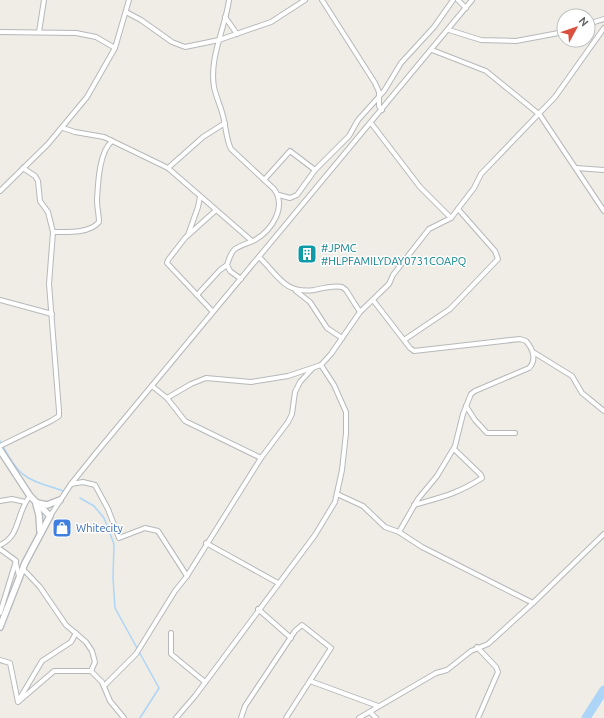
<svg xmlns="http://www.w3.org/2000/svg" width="604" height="718" font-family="Ubuntu,sans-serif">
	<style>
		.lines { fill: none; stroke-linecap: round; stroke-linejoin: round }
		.stream { stroke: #add5f8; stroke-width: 1.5 }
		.river { stroke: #add5f8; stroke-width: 9 }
		.street-casing { stroke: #b6b8bb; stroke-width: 6 }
		.secondary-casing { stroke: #b5b8bc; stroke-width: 8 }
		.street { stroke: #fff; stroke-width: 4 }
		.secondary { stroke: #fff; stroke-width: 5.5 }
		.labels { text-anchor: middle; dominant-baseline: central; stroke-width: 3; stroke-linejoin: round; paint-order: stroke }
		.culture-label { font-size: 11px; fill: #0d838f; stroke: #fff; text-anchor: start }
		.shop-label { font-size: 11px; fill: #366cbe; stroke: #fff; text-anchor: start }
	</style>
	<rect width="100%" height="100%" fill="#efede6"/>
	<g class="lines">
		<g class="stream">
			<path d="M0 441C21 480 24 478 64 491"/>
			<path d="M80 498 94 506 104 518 114 544 113 578 115 608 159 688 140 718"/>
		</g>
		<path class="river" d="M586 718 604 690"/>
		<defs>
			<g id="street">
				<path d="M229 0C225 29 209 57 214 87 216 97 221 107 223 116 226 127 226 139 231 149L274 189C287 207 272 230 255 240 249 243 241 245 235 249 230 253 229 260 227 265L230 271 241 279"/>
				<path d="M322 0 375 83 379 92V106L382 110"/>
				<path d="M458 0 466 8"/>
				<path d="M126 12 141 20 172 42 185 47 219 40 271 22 305 0"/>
				<path d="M225 17 237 34"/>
				<path d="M588 24 604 19"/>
				<path d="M449 30 481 40 516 41 564 32"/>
				<path d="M0 32 76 33 96 37 115 48"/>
				<path d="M39 32 44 0"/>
				<path d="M432 50 486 71 540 115 604 211"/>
				<path d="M371 123 420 187 451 218"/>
				<path d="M63 128 75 132 104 137 168 168 252 241"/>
				<path d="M168 168 203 137 225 123"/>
				<path d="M576 168 604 170"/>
				<path d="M264 180 290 151 315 170"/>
				<path d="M0 191 48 144 87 97 115 48 129 0"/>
				<path d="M279 195 290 198 297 195 315 170 349 136 358 120 384 91 401 63 434 27 453 0"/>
				<path d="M53 232C66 232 89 234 99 222 99 215 97 208 97 200 98 183 99 152 112 141"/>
				<path d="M188 235 198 207 200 197"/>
				<path d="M259 257C279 276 284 294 314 290 323 288 334 285 342 287L346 290 360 312"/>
				<path d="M296 291 310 302 327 328 342 338"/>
				<path d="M197 295 220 270 227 265"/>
				<path d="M0 300 52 314"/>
				<path d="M373 300 410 348 414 351 520 339 526 341C533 349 537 360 529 368L475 391 471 394 463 414 455 446 437 476 418 499 399 532"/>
				<path d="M213 312 167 263 168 260 185 238 215 211"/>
				<path d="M404 340 450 309 498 259 495 251 458 209"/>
				<path d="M533 352 572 376 582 393 604 411"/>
				<path d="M152 386 167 398 185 421 261 458"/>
				<path d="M167 398 191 384 206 378 251 382 288 376 321 365 331 354 360 312 389 284 393 275 429 229 451 218 474 188 481 174 555 97 604 28"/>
				<path d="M466 406 475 420 487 433H515"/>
				<path d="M0 446 51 421 59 416V411L49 284 53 232 48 212 40 201 38 181 35 176 23 168"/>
				<path d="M71 484 83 482 95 485 108 509 119 538 145 528 158 531 187 576"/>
				<path d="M337 494 363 506 385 527 399 532 422 547 533 603 604 534"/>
				<path d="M0 501 12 499 25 502"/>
				<path d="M414 505C442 497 457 494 482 478L481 475 454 449"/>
				<path d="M50 516 71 484 96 453 472 0"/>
				<path d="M206 543 278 583"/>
				<path d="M0 545C21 536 16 512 30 496"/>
				<path d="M0 549 15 560 19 576"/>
				<path d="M23 569 40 587 66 625 86 642 92 651 95 662 91 671"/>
				<path d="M258 609 291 638"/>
				<path d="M0 613 16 561"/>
				<path d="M171 633V654L205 682"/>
				<path d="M477 647 496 667 498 672 478 718"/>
				<path d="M0 660 10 663 18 702 54 671H91L102 682 110 701 124 718"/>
				<path d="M310 681 378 706"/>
				<path d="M104 686 136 654 175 591 187 576 261 458 288 422 292 414 295 392 300 382 312 369"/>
				<path d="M20 698 42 661 71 642 76 633"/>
				<path d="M370 712 376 718"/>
				<path d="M176 718 195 696 315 535 335 502 342 470 346 433V412L334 385 321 365"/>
				<path d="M241 718 245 706 295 631 302 625 331 648 286 718"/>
				<path d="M359 718 436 673 447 670 471 651 488 644 533 603"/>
			</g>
			<g id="secondary">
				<path d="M0 450 30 496 50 516 25 563 0 627"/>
				<path d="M37 503 47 505 60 500"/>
				<path d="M36 504 39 515 40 531"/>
			</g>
		</defs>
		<use href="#street" class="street-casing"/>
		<use href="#secondary" class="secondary-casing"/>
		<use href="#street" class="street"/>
		<use href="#secondary" class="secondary"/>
	</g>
	<defs>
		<symbol id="building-square" viewBox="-11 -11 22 22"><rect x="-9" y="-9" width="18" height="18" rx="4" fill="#0f9aa8" stroke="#fff"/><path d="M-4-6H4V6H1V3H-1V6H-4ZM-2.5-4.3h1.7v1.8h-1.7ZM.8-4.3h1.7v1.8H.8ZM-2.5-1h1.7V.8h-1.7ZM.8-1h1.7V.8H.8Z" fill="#fff"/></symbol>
		<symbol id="shop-square" viewBox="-11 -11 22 22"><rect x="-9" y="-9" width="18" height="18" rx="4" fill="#3f7fe0" stroke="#fff"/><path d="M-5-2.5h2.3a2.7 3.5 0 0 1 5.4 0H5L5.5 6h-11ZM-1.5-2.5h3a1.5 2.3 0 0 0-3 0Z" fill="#fff"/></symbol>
	</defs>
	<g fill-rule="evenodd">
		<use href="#building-square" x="296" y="243" width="22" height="22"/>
		<use href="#shop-square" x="51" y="517" width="22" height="22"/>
	</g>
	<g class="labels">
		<g class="culture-label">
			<text x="321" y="248">#JPMC<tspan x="321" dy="13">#HLPFAMILYDAY0731COAPQ</tspan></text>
		</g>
		<g class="shop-label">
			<text x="76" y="528">Whitecity</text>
		</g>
	</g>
	<g transform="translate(576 28) rotate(50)"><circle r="19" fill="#ffffff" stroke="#bfc0c1"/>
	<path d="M0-3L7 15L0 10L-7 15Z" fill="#db5140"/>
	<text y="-6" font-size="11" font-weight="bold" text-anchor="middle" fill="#5e6165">N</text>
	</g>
</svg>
